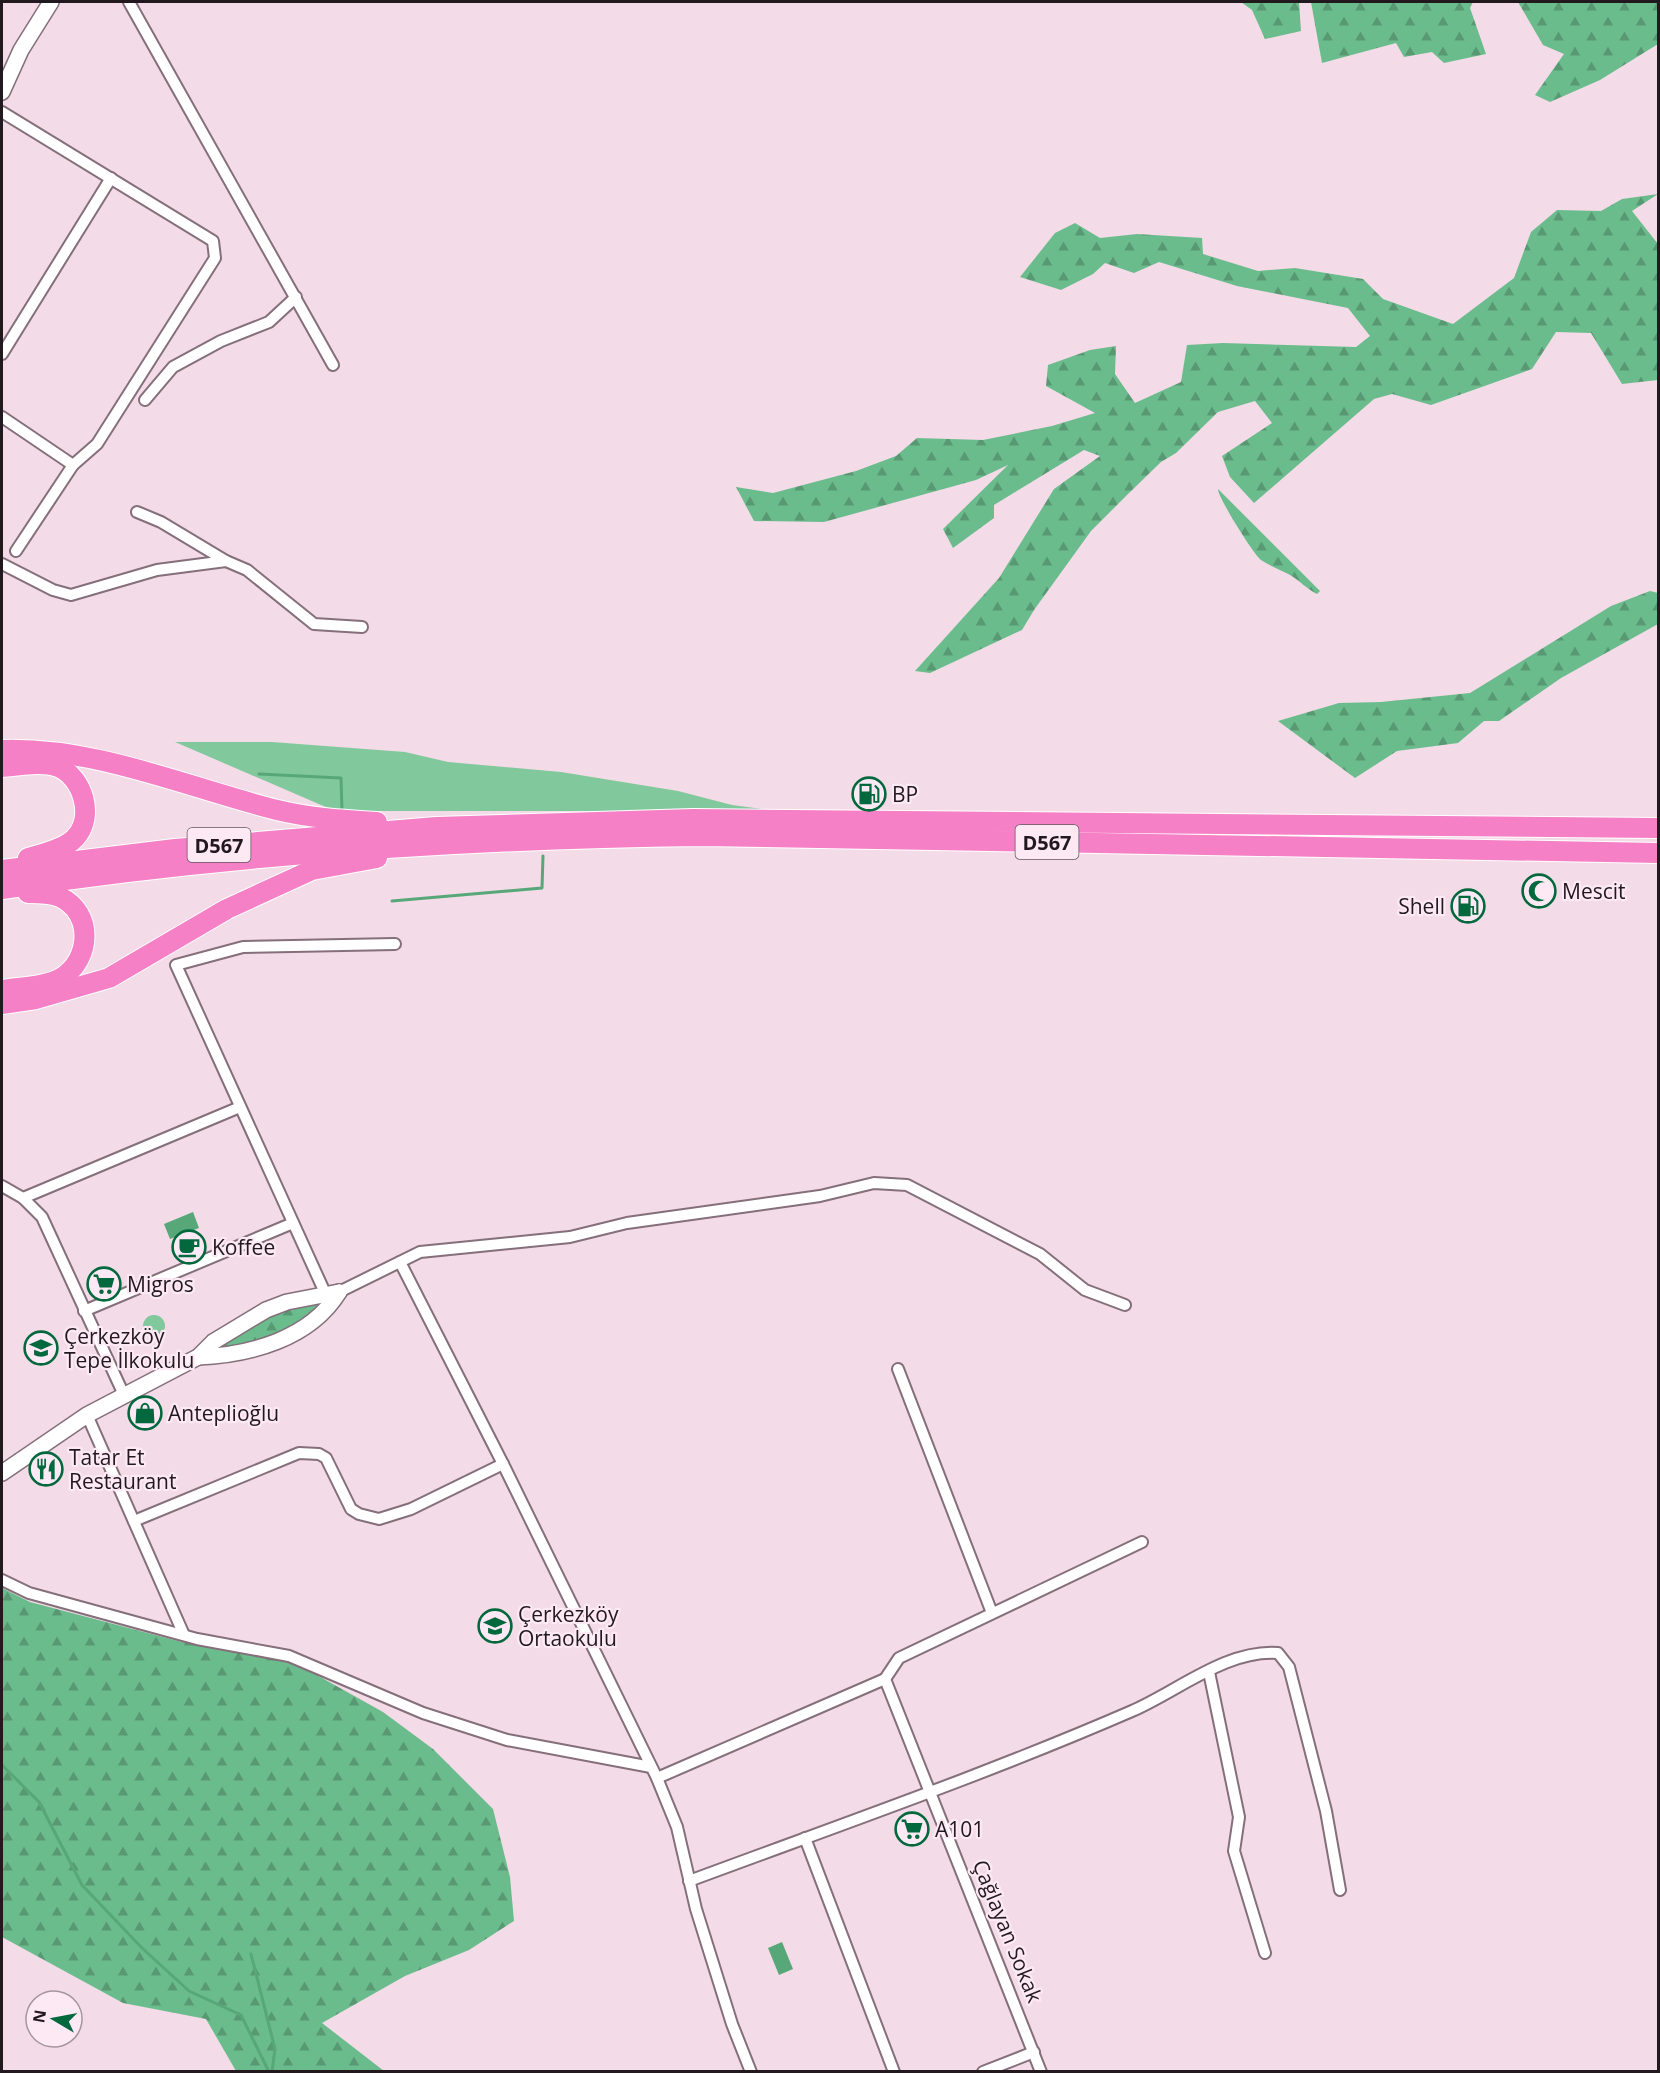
<svg xmlns="http://www.w3.org/2000/svg" width="1660" height="2073" font-family="'Open Sans',sans-serif">
	<style>
		.green { fill: #81c89d }
		.forest { fill: url(#forest-firs) }
		.water { fill: #57a779 }
		.lines { fill: none; stroke-linecap: round; stroke-linejoin: round }
		.stream { stroke: #57a779; stroke-width: 3 }
		.street-casing { stroke: #846f7a; stroke-width: 14 }
		.secondary-casing { stroke: #846f7a; stroke-width: 18 }
		.highway-casing { stroke: #fff; stroke-width: 22 }
		.street { stroke: #fff; stroke-width: 10 }
		.secondary { stroke: #fff; stroke-width: 15 }
		.highway { stroke: #f680c6; stroke-width: 20 }
		.labels { text-anchor: middle; dominant-baseline: central; stroke-width: 4.5; stroke-linejoin: round; paint-order: stroke }
		.shield { fill: #fde9f4; stroke: #63575e; stroke-width: 1.5 }
		.shield-label { font-size: 20px; font-weight: bold; fill: #21191d }
		.poi-label { font-size: 21px; fill: #21191d; stroke: #fde9f4; text-anchor: start }
		.street-label { font-size: 21px; fill: #21191d; stroke: #fde9f4 }
	</style>
	<defs>
		<pattern id="forest-firs" width="22" height="20" patternUnits="userSpaceOnUse" patternTransform="scale(1.5)"><rect width="22" height="20" fill="#6bbc8d"/><path d="M5 1l3.5 6h-7zM16 11l3.5 6h-7z" fill="#589873"/></pattern>
	</defs>
	<rect width="100%" height="100%" fill="#f3dbe7"/>
	<g class="green">
		<path d="M175 742H272L405 752 448 762 561 772 678 791 732 805 762 809 730 811H335Z"/>
		<circle cx="154" cy="1326" r="11"/>
	</g>
	<g class="forest">
		<path d="M1241 2H1299L1301 31 1265 39 1252 10Z"/>
		<path d="M1311 2H1473L1470 8 1486 54 1444 63 1432 52 1404 57 1396 43 1322 63Z"/>
		<path d="M1518 2H1658V44L1600 80 1550 102 1535 95 1564 54 1543 45Z"/>
		<path d="M1658 194 1632 211 1658 244V380L1622 384 1591 333 1556 332 1532 369 1431 405 1392 394 1374 399 1254 503 1230 477 1222 456 1272 423 1255 401 1218 412 1176 453 1161 462 1128 494 1091 531 1034 610 1022 630 930 673 915 671 999 578 1054 489 1100 456 1084 450 994 505V518L953 548 943 529 1008 465 976 480 824 522 754 521 736 487 773 493 856 471 896 456 917 438 983 440 1052 426 1095 413 1046 386 1048 365 1090 350 1116 346 1115 374 1135 403 1181 382 1187 345 1223 343 1356 347 1370 336 1348 308 1237 286 1159 262 1134 273 1105 263 1093 274 1061 290 1020 277 1055 233 1075 223 1100 238 1137 234 1202 238 1203 254 1258 271 1295 268 1363 279 1383 299 1453 324 1514 278 1531 232 1557 210 1601 211 1622 199Z"/>
		<path d="M1218 489 1320 591 1317 594C1307 589 1300 581 1290 575 1281 570 1270 566 1261 560 1254 555 1217 496 1218 489Z"/>
		<path d="M1650 591 1658 593V624L1561 678 1499 721H1484L1458 743 1397 751 1355 778 1278 721 1339 703 1381 702 1470 693 1611 606Z"/>
		<path d="M332 1298C291 1330 266 1355 210 1347L274 1310Z"/>
		<path d="M2 1588 30 1602 182 1642 288 1659 383 1712 433 1749 493 1809 510 1877 514 1921 469 1950 405 1976 322 2023 384 2071H236L206 2019 123 2003 2 1937Z"/>
	</g>
	<g class="water">
		<path d="M193 1212 199 1228 170 1239 164 1224Z"/>
		<path d="M782 1942 793 1969 779 1975 768 1948Z"/>
	</g>
	<g class="lines">
		<g class="stream">
			<path d="M259 774 341 778 342 811"/>
			<path d="M392 901 542 888 543 856"/>
			<path d="M2 1765 39 1802 82 1885 142 1948 189 1991 241 2015 269 2072"/>
			<path d="M251 1954 275 2049 272 2072"/>
		</g>
		<defs>
			<g id="street">
				<path d="M129 2 333 365"/>
				<path d="M2 112 213 241 215 258 97 444 73 465 16 551"/>
				<path d="M2 354 111 178"/>
				<path d="M145 400 173 367 221 341 269 322 296 297"/>
				<path d="M2 417 73 465"/>
				<path d="M137 512 161 522 226 561 247 570 314 624 362 627"/>
				<path d="M2 564 53 590 71 595 157 570 226 561"/>
				<path d="M2 1186 23 1198 42 1217 124 1395"/>
				<path d="M23 1198 240 1107"/>
				<path d="M400 1262 503 1464 657 1778 677 1827 696 1909 732 2024 751 2072"/>
				<path d="M339 1292 420 1252 570 1237 627 1223 820 1196 874 1183 907 1185 1040 1254 1085 1290 1125 1305"/>
				<path d="M326 1295 176 965 243 947 395 944"/>
				<path d="M84 1311 293 1223"/>
				<path d="M898 1369 992 1613"/>
				<path d="M87 1415 184 1635"/>
				<path d="M134 1521 299 1453 319 1454 326 1458 351 1509 359 1514 379 1519 411 1509 503 1464"/>
				<path d="M2 1580 29 1593 197 1639 289 1656 423 1713 507 1740 651 1767"/>
				<path d="M1209 1672 1239 1817 1234 1851 1265 1953"/>
				<path d="M885 1679 899 1658 1142 1542"/>
				<path d="M657 1778 885 1679 1041 2072"/>
				<path d="M805 1838 894 2072"/>
				<path d="M689 1881C837 1826 987 1774 1132 1711 1178 1691 1227 1649 1278 1653L1289 1667 1326 1811 1340 1890"/>
				<path d="M983 2072 1034 2052"/>
			</g>
			<g id="secondary">
				<path d="M2 92 21 50 51 2"/>
				<path d="M198 1357C250 1355 310 1339 339 1292"/>
				<path d="M2 1473 87 1415 198 1357 213 1342 266 1310 287 1302 339 1292"/>
			</g>
			<g id="highway">
				<path d="M2 750C96 747 186 787 277 810 310 818 344 820 377 822"/>
				<path d="M2 767C18 766 42 761 58 767 83 777 95 817 75 838 65 849 42 854 28 858"/>
				<path d="M2 870 175 849 436 827 693 819 1658 828"/>
				<path d="M2 889C233 854 467 839 702 836L1658 853"/>
				<path d="M2 990C20 987 45 987 61 978 91 960 94 913 60 897 50 893 40 893 28 893"/>
				<path d="M2 1004 36 999 109 978 227 909 312 870 377 858"/>
			</g>
		</defs>
		<use href="#street" class="street-casing"/>
		<use href="#secondary" class="secondary-casing"/>
		<use href="#highway" class="highway-casing"/>
		<use href="#street" class="street"/>
		<use href="#secondary" class="secondary"/>
		<use href="#highway" class="highway"/>
	</g>
	<defs>
		<symbol id="fuel-ring" viewBox="-11 -11 22 22"><circle r="9.5" fill="#fde9f4" stroke="#02683d" stroke-width="1.5"/><path d="M-5.5-6h7V0h2V4h1.3V-2.5L3-4.5l.8-.8L6-3V5H2.5V1h-1V6h-7ZM-4.2-4.7v3.2H.2V-4.7Z" fill="#02683d"/></symbol>
		<symbol id="mosque-ring" viewBox="-11 -11 22 22"><circle r="9.5" fill="#fde9f4" stroke="#02683d" stroke-width="1.5"/><path d="M3.5-4.9A6 6 0 1 0 3.5 4.9A5 5 0 1 1 3.5-4.9Z" fill="#02683d"/></symbol>
		<symbol id="cafe-ring" viewBox="-11 -11 22 22"><circle r="9.5" fill="#fde9f4" stroke="#02683d" stroke-width="1.5"/><path d="M-5.5-4.5H6V0H3Q3 3.5 0 3.5H-2.5Q-5.5 3.5-5.5 0ZM3-3.2v2h1.7v-2ZM-6 4.5H4V6H-6Z" fill="#02683d"/></symbol>
		<symbol id="supermarket-ring" viewBox="-11 -11 22 22"><circle r="9.5" fill="#fde9f4" stroke="#02683d" stroke-width="1.5"/><path d="M-6-5.5h2.5l.6 2H6L4.5 2H-2.5L-4.4-4H-6ZM-1.5 3.2a1.3 1.3 0 1 0 .1 0ZM3 3.2a1.3 1.3 0 1 0 .1 0Z" fill="#02683d"/></symbol>
		<symbol id="school-ring" viewBox="-11 -11 22 22"><circle r="9.5" fill="#fde9f4" stroke="#02683d" stroke-width="1.5"/><path d="M0-5L7-2L0 1L-7-2ZM-4 1L0 2.5L4 1V4Q0 6-4 4Z" fill="#02683d"/></symbol>
		<symbol id="shop-ring" viewBox="-11 -11 22 22"><circle r="9.5" fill="#fde9f4" stroke="#02683d" stroke-width="1.5"/><path d="M-5-2.5h2.3a2.7 3.5 0 0 1 5.4 0H5L5.5 6h-11ZM-1.5-2.5h3a1.5 2.3 0 0 0-3 0Z" fill="#02683d"/></symbol>
		<symbol id="restaurant-ring" viewBox="-11 -11 22 22"><circle r="9.5" fill="#fde9f4" stroke="#02683d" stroke-width="1.5"/><path d="M-5-6h1v4h1v-4h1v4h1v-4h1v5L-1.5 .5V6h-2V.5L-5-1ZM5-6V6H3V1.5H1.5Q1.5-4 5-6Z" fill="#02683d"/></symbol>
	</defs>
	<g fill-rule="evenodd">
		<use href="#fuel-ring" x="850" y="775" width="38" height="38"/>
		<use href="#mosque-ring" x="1520" y="872" width="38" height="38"/>
		<use href="#fuel-ring" x="1449" y="887" width="38" height="38"/>
		<use href="#cafe-ring" x="170" y="1228" width="38" height="38"/>
		<use href="#supermarket-ring" x="85" y="1265" width="38" height="38"/>
		<use href="#school-ring" x="22" y="1329" width="38" height="38"/>
		<use href="#shop-ring" x="126" y="1394" width="38" height="38"/>
		<use href="#restaurant-ring" x="27" y="1450" width="38" height="38"/>
		<use href="#school-ring" x="476" y="1607" width="38" height="38"/>
		<use href="#supermarket-ring" x="893" y="1810" width="38" height="38"/>
	</g>
	<g class="labels">
		<g class="shield">
			<rect x="1015.5" y="825" width="63" height="34" rx="4.5"/>
			<rect x="187.5" y="828" width="63" height="34" rx="4.5"/>
		</g>
		<g class="shield-label">
			<text x="1047" y="842">D567</text>
			<text x="219" y="845">D567</text>
		</g>
		<g class="poi-label">
			<text x="892" y="794">BP</text>
			<text x="1562" y="891">Mescit</text>
			<text x="1445" y="906" text-anchor="end">Shell</text>
			<text x="212" y="1247">Koffee</text>
			<text x="127" y="1284">Migros</text>
			<text x="64" y="1336">Çerkezköy<tspan x="64" dy="24">Tepe İlkokulu</tspan></text>
			<text x="168" y="1413">Anteplioğlu</text>
			<text x="69" y="1457">Tatar Et<tspan x="69" dy="24">Restaurant</tspan></text>
			<text x="518" y="1614">Çerkezköy<tspan x="518" dy="24">Ortaokulu</tspan></text>
			<text x="935" y="1829">A101</text>
		</g>
		<g class="street-label">
			<text transform="translate(1008 1931) rotate(68)">Çağlayan Sokak</text>
		</g>
	</g>
	<rect width="1660" height="2073" fill="none" stroke="#21191d" stroke-width="6"/>
	<g transform="translate(54 2019) rotate(280)"><circle r="28" fill="#fde9f4" stroke="#a5969e" stroke-width="1.5"/>
	<path d="M0-4.5L10 22L0 15L-10 22Z" fill="#02683d"/>
	<text y="-9" font-size="16" font-weight="bold" text-anchor="middle" fill="#21191d">N</text>
	</g>
</svg>
